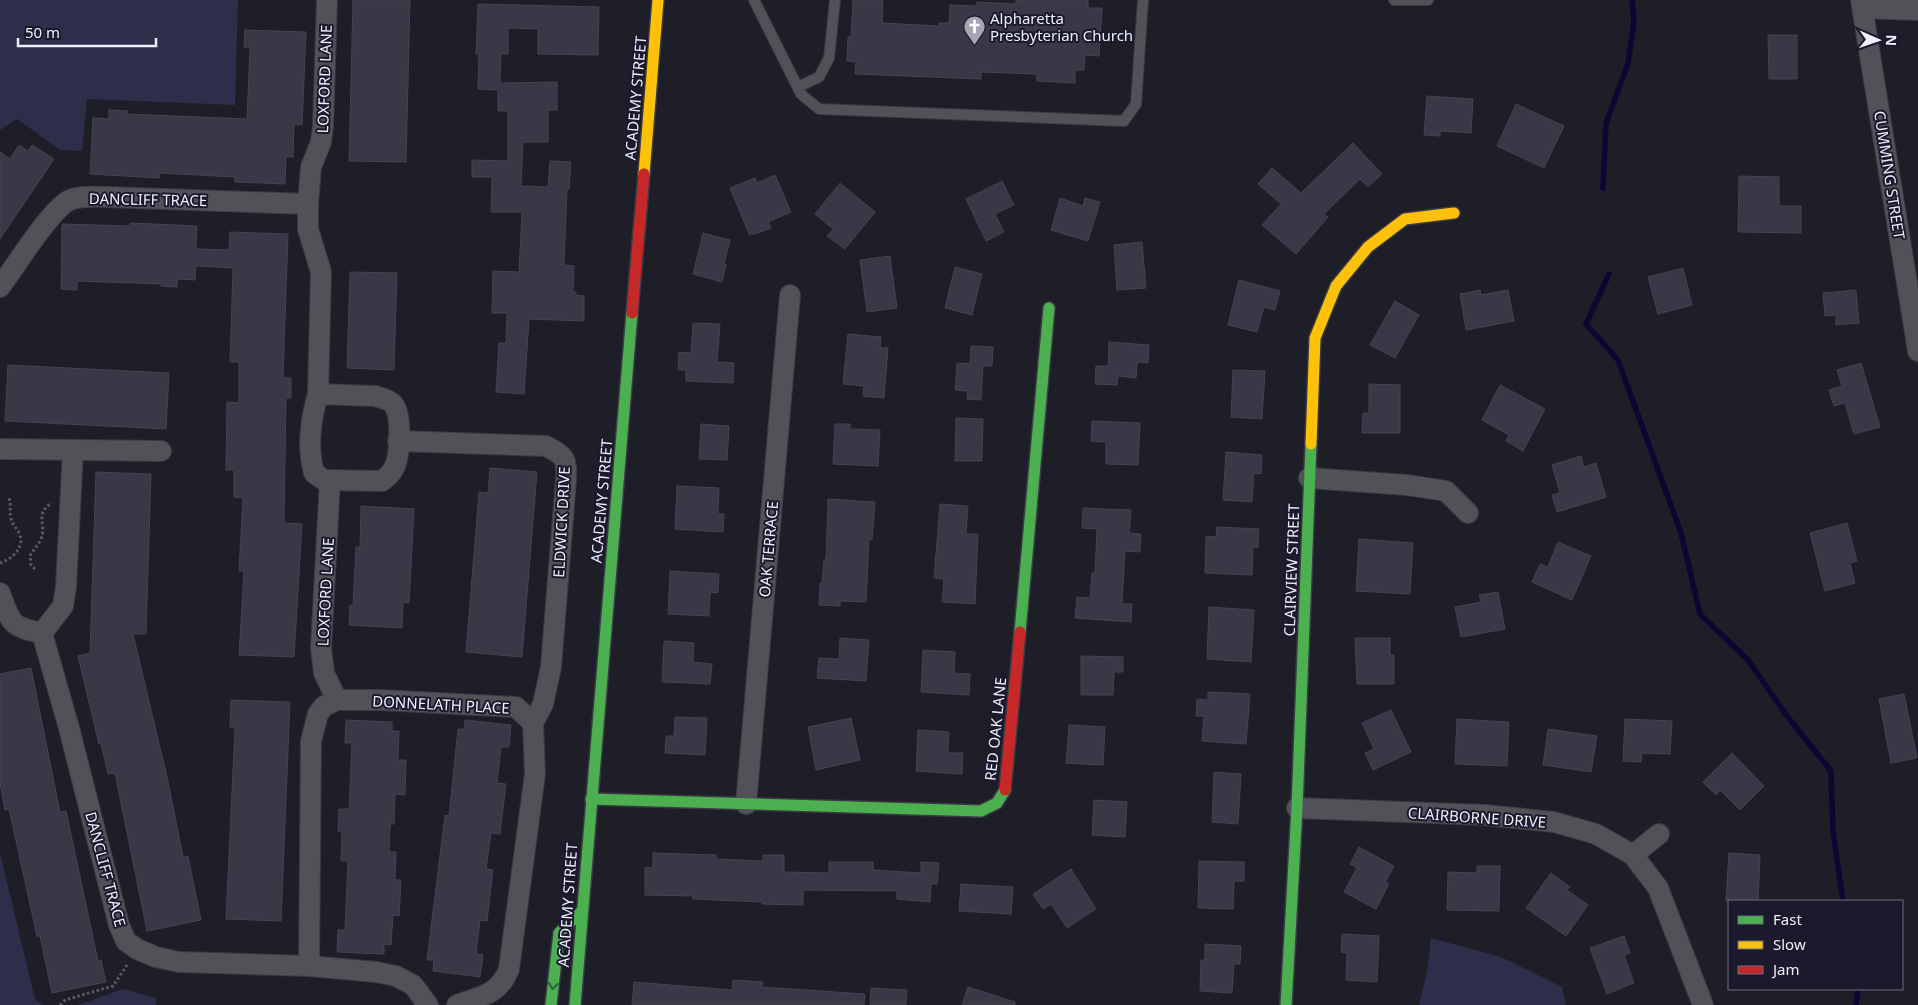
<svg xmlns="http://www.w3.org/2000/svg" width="1918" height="1005" font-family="'Noto Sans',sans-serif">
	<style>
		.green { fill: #2e2d4a }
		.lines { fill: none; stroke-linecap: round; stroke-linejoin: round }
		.stream { stroke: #0f0530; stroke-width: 5.5 }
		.building { fill: #383846; stroke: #44444d }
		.lane-casing { stroke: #3a3b42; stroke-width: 12 }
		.street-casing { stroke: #3a3b42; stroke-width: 22 }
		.fast-casing { stroke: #3a3b42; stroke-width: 14 }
		.slow-casing { stroke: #3a3b42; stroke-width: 14 }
		.jam-casing { stroke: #3a3b42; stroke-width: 14 }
		.path { stroke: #5a5a61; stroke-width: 3; stroke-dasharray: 2.5 2.5; stroke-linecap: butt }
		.lane { stroke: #515158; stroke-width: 10 }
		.street { stroke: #515158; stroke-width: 20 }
		.fast { stroke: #4caf50; stroke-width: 11 }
		.slow { stroke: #ffc107; stroke-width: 11 }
		.jam { stroke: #c62828; stroke-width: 11 }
		.oneway { stroke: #305d3c }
		.labels { text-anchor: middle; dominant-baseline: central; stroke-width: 4; stroke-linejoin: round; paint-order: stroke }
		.poi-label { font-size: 15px; fill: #eeeffb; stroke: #1a1a2c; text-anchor: start }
		.street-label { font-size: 15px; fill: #eeeffb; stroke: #1a1a2c }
	</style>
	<rect width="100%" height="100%" fill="#1e1e28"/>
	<g class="green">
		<path d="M0 0H238L235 105 87 99 82 151 60 150 17 119 0 130Z"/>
		<path d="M0 853 35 999 44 1005H0Z"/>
		<path d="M1431 938 1501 957 1562 987 1566 1005H1419L1427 972Z"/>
		<path d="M123 989 156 998V1005H78Z"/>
	</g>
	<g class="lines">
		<g class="stream">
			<path d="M1603 188 1606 123 1628 64 1634 21 1632 0"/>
			<path d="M1609 274 1586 324 1618 360 1681 533 1700 614 1748 660 1787 716 1831 771 1833 832 1843 901"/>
			<path d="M1856 1005 1858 989"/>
		</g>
	</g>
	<g class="building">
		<path d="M353 0H410L406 162 349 161Z"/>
		<path d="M853 0H883L882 23 939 26V23H949L950 5 977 6V2L1016 4V0H1088V8H1102L1099 56 1085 55 1084 70H1075V83L1037 81V74L981 72V79L855 74 856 62 847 61 848 37H851Z"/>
		<path d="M478 4 599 7 598 55 538 54V29L508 28V54H501L500 83 557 82V110H548V142H523L521 186 548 187 550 161 571 162 569 189H567L564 265 574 266 573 292H576V295L584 296V321L529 319 524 394 496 392 499 343H506L507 313H492L493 271 519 272 522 212H491L492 177H472V160L508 161V111H498V90L478 89 479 54H476Z"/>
		<path d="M245 30 306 32 302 125 294 124 293 157H286L285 184 235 182V177L159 173V178L90 174 93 118 109 119V110L128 111 127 114 247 119 250 47H244Z"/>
		<path d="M1768 35H1797V79H1769Z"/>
		<path d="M1427 96 1473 99 1471 133 1440 131V136L1424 135Z"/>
		<path d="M1516 104 1564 126 1544 168 1497 146Z"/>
		<path d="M1353 143 1382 174 1368 187 1360 179 1324 214 1328 217 1296 254 1262 225 1281 204 1258 184 1272 168 1301 193Z"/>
		<path d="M19 145 28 151 32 145 54 159 0 239V152L10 159Z"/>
		<path d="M775 175 791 212 768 222 771 228 755 234H749L730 188 755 178 757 183Z"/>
		<path d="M1739 176 1779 177V206H1801V233L1738 232Z"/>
		<path d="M1002 181 1014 205 995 214 1004 232 986 241 966 199Z"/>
		<path d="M840 183 875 212 845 249 827 236 833 229 815 214Z"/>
		<path d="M1060 198 1083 206 1085 198 1100 202 1088 241 1051 230Z"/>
		<path d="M130 223 197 226 196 249 229 250 230 232 288 234 283 378H291V398H286L284 523 302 524 294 657 239 655 244 571H239L243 498 234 497V470H226L227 402 239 403V362H230L233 268 196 266 195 280 177 279V287L161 286V284L77 281V290L61 289 62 224 130 226Z"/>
		<path d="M703 233 730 240 724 264 726 265 722 282 693 274Z"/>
		<path d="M1142 242 1146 288 1117 290 1114 245Z"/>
		<path d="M890 256 897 308 867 312 860 260Z"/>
		<path d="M955 267 982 274 972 315 945 308Z"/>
		<path d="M1683 268 1692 305 1658 314 1648 277Z"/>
		<path d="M350 272 397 273 394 370 347 368Z"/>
		<path d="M1239 280 1280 291 1275 310 1264 307 1257 332 1228 325Z"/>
		<path d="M1480 290 1481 295 1508 290 1514 321 1466 330 1460 294Z"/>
		<path d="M1856 290 1859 323 1836 325V315L1825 316 1823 293Z"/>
		<path d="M1395 301 1419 315 1395 358 1370 345Z"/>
		<path d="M693 323 720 324 717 362 734 363 733 383 686 381V370H678L679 352 691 353Z"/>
		<path d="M848 334 881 337 880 348H888L884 398 863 396 864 386 843 384Z"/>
		<path d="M1109 342 1149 345 1148 363 1137 362 1136 378 1118 376 1117 385 1095 384 1096 366H1108Z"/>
		<path d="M971 346 993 347 992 366H983L981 400 967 399 968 391 955 390 957 363 970 364Z"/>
		<path d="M1861 363 1880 427 1854 434 1845 403 1834 406 1829 390 1842 386 1837 370Z"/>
		<path d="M8 365 169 373 166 429 5 421Z"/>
		<path d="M1233 370 1265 371 1262 419 1231 417Z"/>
		<path d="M1369 384 1400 385V433H1362L1363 413H1369Z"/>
		<path d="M1500 385 1545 409 1523 451 1506 441 1509 435 1482 420Z"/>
		<path d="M956 418 983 419 982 461H955Z"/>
		<path d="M1092 421 1140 423 1138 465 1106 464V442L1091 441Z"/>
		<path d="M701 424 729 426 727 460 699 459Z"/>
		<path d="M835 424H850V429L880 430 878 466 833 464Z"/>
		<path d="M1226 452 1262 455 1261 474 1254 473 1252 502 1223 500Z"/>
		<path d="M1581 456 1584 467 1596 463 1606 497 1557 512 1552 495 1560 493 1552 465Z"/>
		<path d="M490 468 537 472 522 657 466 652 479 492 488 493Z"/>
		<path d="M96 472 151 474 146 634H133L167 777 183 857 188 856 201 920 147 931 115 773 108 774 101 744H99L78 656 90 653Z"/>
		<path d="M677 486 719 488 718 514H724L723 532 675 529Z"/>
		<path d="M828 499 875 502 872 540 869 539 866 602 840 601V606L819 605 820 583H822L824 560H826Z"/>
		<path d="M940 504 968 506 966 534H978L975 604 942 602 944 579 934 578Z"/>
		<path d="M361 506 414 509 409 603 403 602 402 628 349 625 350 605 353 606 356 547H360Z"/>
		<path d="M1083 508 1131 510 1129 533 1141 534 1140 552 1125 551 1122 604H1132L1131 622 1075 618 1077 597 1090 598 1092 573H1095L1097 529 1082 528Z"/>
		<path d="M1847 523 1857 561 1850 563 1855 583 1825 591 1810 533Z"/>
		<path d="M1217 527 1259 529 1258 548 1253 547 1252 575 1205 573 1206 536 1216 537Z"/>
		<path d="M1359 539 1413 543 1410 594 1356 591Z"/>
		<path d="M1558 542 1591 556 1572 600 1532 582 1540 564 1548 567Z"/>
		<path d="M670 571 719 574 718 593 710 592 709 616 668 614Z"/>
		<path d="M1498 592 1505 629 1461 637 1455 607 1481 602 1479 595Z"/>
		<path d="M1209 607 1254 610 1251 662 1207 659Z"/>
		<path d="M840 638 869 640 866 681 817 678 819 658 839 659Z"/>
		<path d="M1355 638H1390V655H1394V684H1357Z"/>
		<path d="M664 641 694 643 693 662 712 664 710 684 662 682Z"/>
		<path d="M923 650 955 652 954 673 970 674 969 695 921 692Z"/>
		<path d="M1081 656 1123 657V672H1114L1113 695H1081Z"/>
		<path d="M31 668 60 812 66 811 98 961 101 960 106 982 52 993 40 936H37L9 809 5 810 0 783V674Z"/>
		<path d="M1208 692 1250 694 1246 744 1202 741 1204 716H1196L1197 699 1208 700Z"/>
		<path d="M1904 694 1917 758 1891 763 1879 699Z"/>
		<path d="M231 700 290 702 281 921 226 919 235 728 230 727Z"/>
		<path d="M1391 710 1411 752 1373 770 1365 753 1374 749 1362 723Z"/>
		<path d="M675 717 707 718 705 755 665 753 666 736H674Z"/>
		<path d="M851 718 860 760 816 770 808 727Z"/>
		<path d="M1457 719 1509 722 1507 766 1455 764Z"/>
		<path d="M1625 719 1672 721 1670 754 1642 753 1641 762 1623 761Z"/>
		<path d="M346 720 392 722V731H399L398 760H406L405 795 395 794 394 824H390L389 852H396L395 880H401L399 916 393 915 391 945 384 944V954L337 952 338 930H345L348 861H341L342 831H338L339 809H349L352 743H345Z"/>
		<path d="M465 720 511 725 509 747H501L497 783 506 784 500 834 491 833 486 869 493 870 487 921 480 920 476 954 483 955 480 977 433 971 434 960H427L445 815 449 816 458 729H464Z"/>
		<path d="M1069 725 1105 727 1103 765 1066 763Z"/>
		<path d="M1548 729 1597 736 1591 772 1543 765Z"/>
		<path d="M918 730 949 732 948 753H963L962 774 916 771Z"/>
		<path d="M1732 753 1764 786 1740 810 1720 790 1716 795 1703 782Z"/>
		<path d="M1214 772 1241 774 1238 824 1212 822Z"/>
		<path d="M1094 800 1127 802 1125 837 1092 835Z"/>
		<path d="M1359 847 1394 866 1385 882 1389 884 1376 909 1344 892 1357 868 1350 864Z"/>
		<path d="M653 853 716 855V859L763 861V855H784V872L829 873V862H873V870L921 873V862L939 863 937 884H931L930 902 897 899V891L803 890V905L762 904V902L693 899V896L645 895V867L653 868Z"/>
		<path d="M1729 853 1760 855 1758 901H1726Z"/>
		<path d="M1199 861 1244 862V881H1234L1233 909 1198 908Z"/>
		<path d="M1477 866H1500L1499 911 1447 910 1448 872 1477 873Z"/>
		<path d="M1071 869 1096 909 1067 928 1051 904 1043 909 1033 894Z"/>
		<path d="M1551 873 1570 887 1567 890 1588 905 1566 936 1526 908Z"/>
		<path d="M961 884 1013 887 1011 914 959 911Z"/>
		<path d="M1342 934 1379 936 1377 982 1346 980 1347 953 1341 952Z"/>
		<path d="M1624 936 1630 953 1624 955 1634 983 1607 994 1590 948Z"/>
		<path d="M1205 944 1241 946 1240 964H1234L1232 993 1200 991 1201 960H1205Z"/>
		<path d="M733 980 763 982 762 987 865 994 864 1005H632L634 982 732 990Z"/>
		<path d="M968 987 1015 1002V1005H962Z"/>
		<path d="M871 988 907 990 906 1005H870Z"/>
	</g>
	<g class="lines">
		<defs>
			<g id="lane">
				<path d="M754 0 801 94 819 109 1124 121 1136 104 1143 0"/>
				<path d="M1394 0H1428"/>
				<path d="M798 87 819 77 829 58 835 0"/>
			</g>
			<g id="street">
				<path d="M1861 0 1918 351"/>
				<path d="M1863 8 1918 10"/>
				<path d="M0 287C15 267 49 212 68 201 79 195 96 197 107 197L308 204"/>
				<path d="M318 394 321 272 308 229V204L311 167 321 142 323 126 327 0"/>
				<path d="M318 394 375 396C381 398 389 399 393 404 402 414 400 450 396 463 394 471 389 476 382 481L324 480 314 473C307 448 311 418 318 394Z"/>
				<path d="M398 441 546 446C565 456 567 458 566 480L551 667 543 704 533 723"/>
				<path d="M0 449 161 451"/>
				<path d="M73 450 66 587 63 606 42 633 69 728 119 925 126 941 137 949 156 957 179 962 309 966 376 972 396 976 413 985 428 1005"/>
				<path d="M1309 478 1407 485 1446 491 1468 513"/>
				<path d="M330 480 321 648 324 673 337 700"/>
				<path d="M0 593C11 623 10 627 42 633"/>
				<path d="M746 804 790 295"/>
				<path d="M1297 808 1485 815 1554 822 1596 834 1633 855 1658 888 1703 1005"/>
				<path d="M1633 855 1659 834"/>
				<path d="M309 966 311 741 318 714 324 706 337 700H381L516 707 533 723 535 774 509 969C499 995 481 996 457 1005"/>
			</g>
			<g id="fast">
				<path d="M1020 632 1049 308"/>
				<path d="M591 799 981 811 997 803 1005 790"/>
				<path d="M551 1005 559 933 581 912"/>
				<path d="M575 1005 632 313"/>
				<path d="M1286 1005 1297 808 1311 444"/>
			</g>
			<g id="slow">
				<path d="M644 174 658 0"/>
				<path d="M1311 444 1315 338 1336 286 1368 247 1405 219 1454 213"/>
			</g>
			<g id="jam">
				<path d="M632 313 644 174"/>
				<path d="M1005 790 1020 632"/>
			</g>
		</defs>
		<use href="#lane" class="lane-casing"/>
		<use href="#street" class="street-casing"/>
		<use href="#fast" class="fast-casing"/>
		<use href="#slow" class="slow-casing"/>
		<use href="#jam" class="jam-casing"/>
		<g class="path">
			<path d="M0 563C12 559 26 547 19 533 17 528 12 525 11 519 9 511 12 503 8 496"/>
			<path d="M35 569 31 565 30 556C33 550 38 545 41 539 47 525 34 513 52 503"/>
			<path d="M60 1005 65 1000 113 986 127 965"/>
		</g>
		<use href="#lane" class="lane"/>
		<use href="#street" class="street"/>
		<use href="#fast" class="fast"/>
		<use href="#slow" class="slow"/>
		<use href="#jam" class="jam"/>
	</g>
	<defs><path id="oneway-chevron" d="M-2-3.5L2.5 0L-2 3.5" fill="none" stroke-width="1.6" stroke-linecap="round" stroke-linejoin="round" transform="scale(1.25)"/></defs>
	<use class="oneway" href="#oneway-chevron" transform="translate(553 986) rotate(96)"/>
	<defs>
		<symbol id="church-pin" viewBox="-11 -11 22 30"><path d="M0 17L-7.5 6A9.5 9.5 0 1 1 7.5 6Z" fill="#a5a6b1" stroke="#1a1a2c"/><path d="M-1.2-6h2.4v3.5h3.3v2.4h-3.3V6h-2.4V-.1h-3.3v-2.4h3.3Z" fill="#fff"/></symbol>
	</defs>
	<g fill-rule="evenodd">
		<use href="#church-pin" x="962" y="14" width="25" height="34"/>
	</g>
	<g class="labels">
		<g class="poi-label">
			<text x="990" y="18">Alpharetta<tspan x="990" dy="17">Presbyterian Church</tspan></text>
		</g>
		<g class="street-label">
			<text transform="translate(324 79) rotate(-88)">LOXFORD LANE</text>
			<text transform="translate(635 98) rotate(-85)">ACADEMY STREET</text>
			<text transform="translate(1890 175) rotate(81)">CUMMING STREET</text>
			<text transform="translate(148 199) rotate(1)">DANCLIFF TRACE</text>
			<text transform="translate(601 501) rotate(-85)">ACADEMY STREET</text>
			<text transform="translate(561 522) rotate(-87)">ELDWICK DRIVE</text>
			<text transform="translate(768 549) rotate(-85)">OAK TERRACE</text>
			<text transform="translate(1291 570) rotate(-88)">CLAIRVIEW STREET</text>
			<text transform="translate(325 592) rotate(-87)">LOXFORD LANE</text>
			<text transform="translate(441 704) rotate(3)">DONNELATH PLACE</text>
			<text transform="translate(995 729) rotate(-84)">RED OAK LANE</text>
			<text transform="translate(1477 817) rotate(4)">CLAIRBORNE DRIVE</text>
			<text transform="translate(106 869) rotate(75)">DANCLIFF TRACE</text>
			<text transform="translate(567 905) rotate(-86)">ACADEMY STREET</text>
		</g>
	</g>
	<rect x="1728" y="900" width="175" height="90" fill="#1a1a2c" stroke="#6f6f7f"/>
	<rect x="1738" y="916" width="25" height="8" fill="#4caf50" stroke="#6f6f7f"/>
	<text x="1773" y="925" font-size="15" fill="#eeeffb">Fast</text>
	<rect x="1738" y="941" width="25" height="8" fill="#ffc107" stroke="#6f6f7f"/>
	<text x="1773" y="950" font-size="15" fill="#eeeffb">Slow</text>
	<rect x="1738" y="966" width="25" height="8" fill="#c62828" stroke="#6f6f7f"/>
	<text x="1773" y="975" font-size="15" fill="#eeeffb">Jam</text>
	<g transform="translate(1878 40) rotate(92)" stroke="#1a1a2c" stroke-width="4" paint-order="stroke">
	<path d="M0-4L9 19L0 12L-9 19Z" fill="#eeeffb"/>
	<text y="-8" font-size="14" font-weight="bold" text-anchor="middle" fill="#eeeffb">N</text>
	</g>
	<path d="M18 38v8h138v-8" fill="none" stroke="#eeeffb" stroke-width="2.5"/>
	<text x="25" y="38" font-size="15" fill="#eeeffb" stroke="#1a1a2c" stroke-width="4" paint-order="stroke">50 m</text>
</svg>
